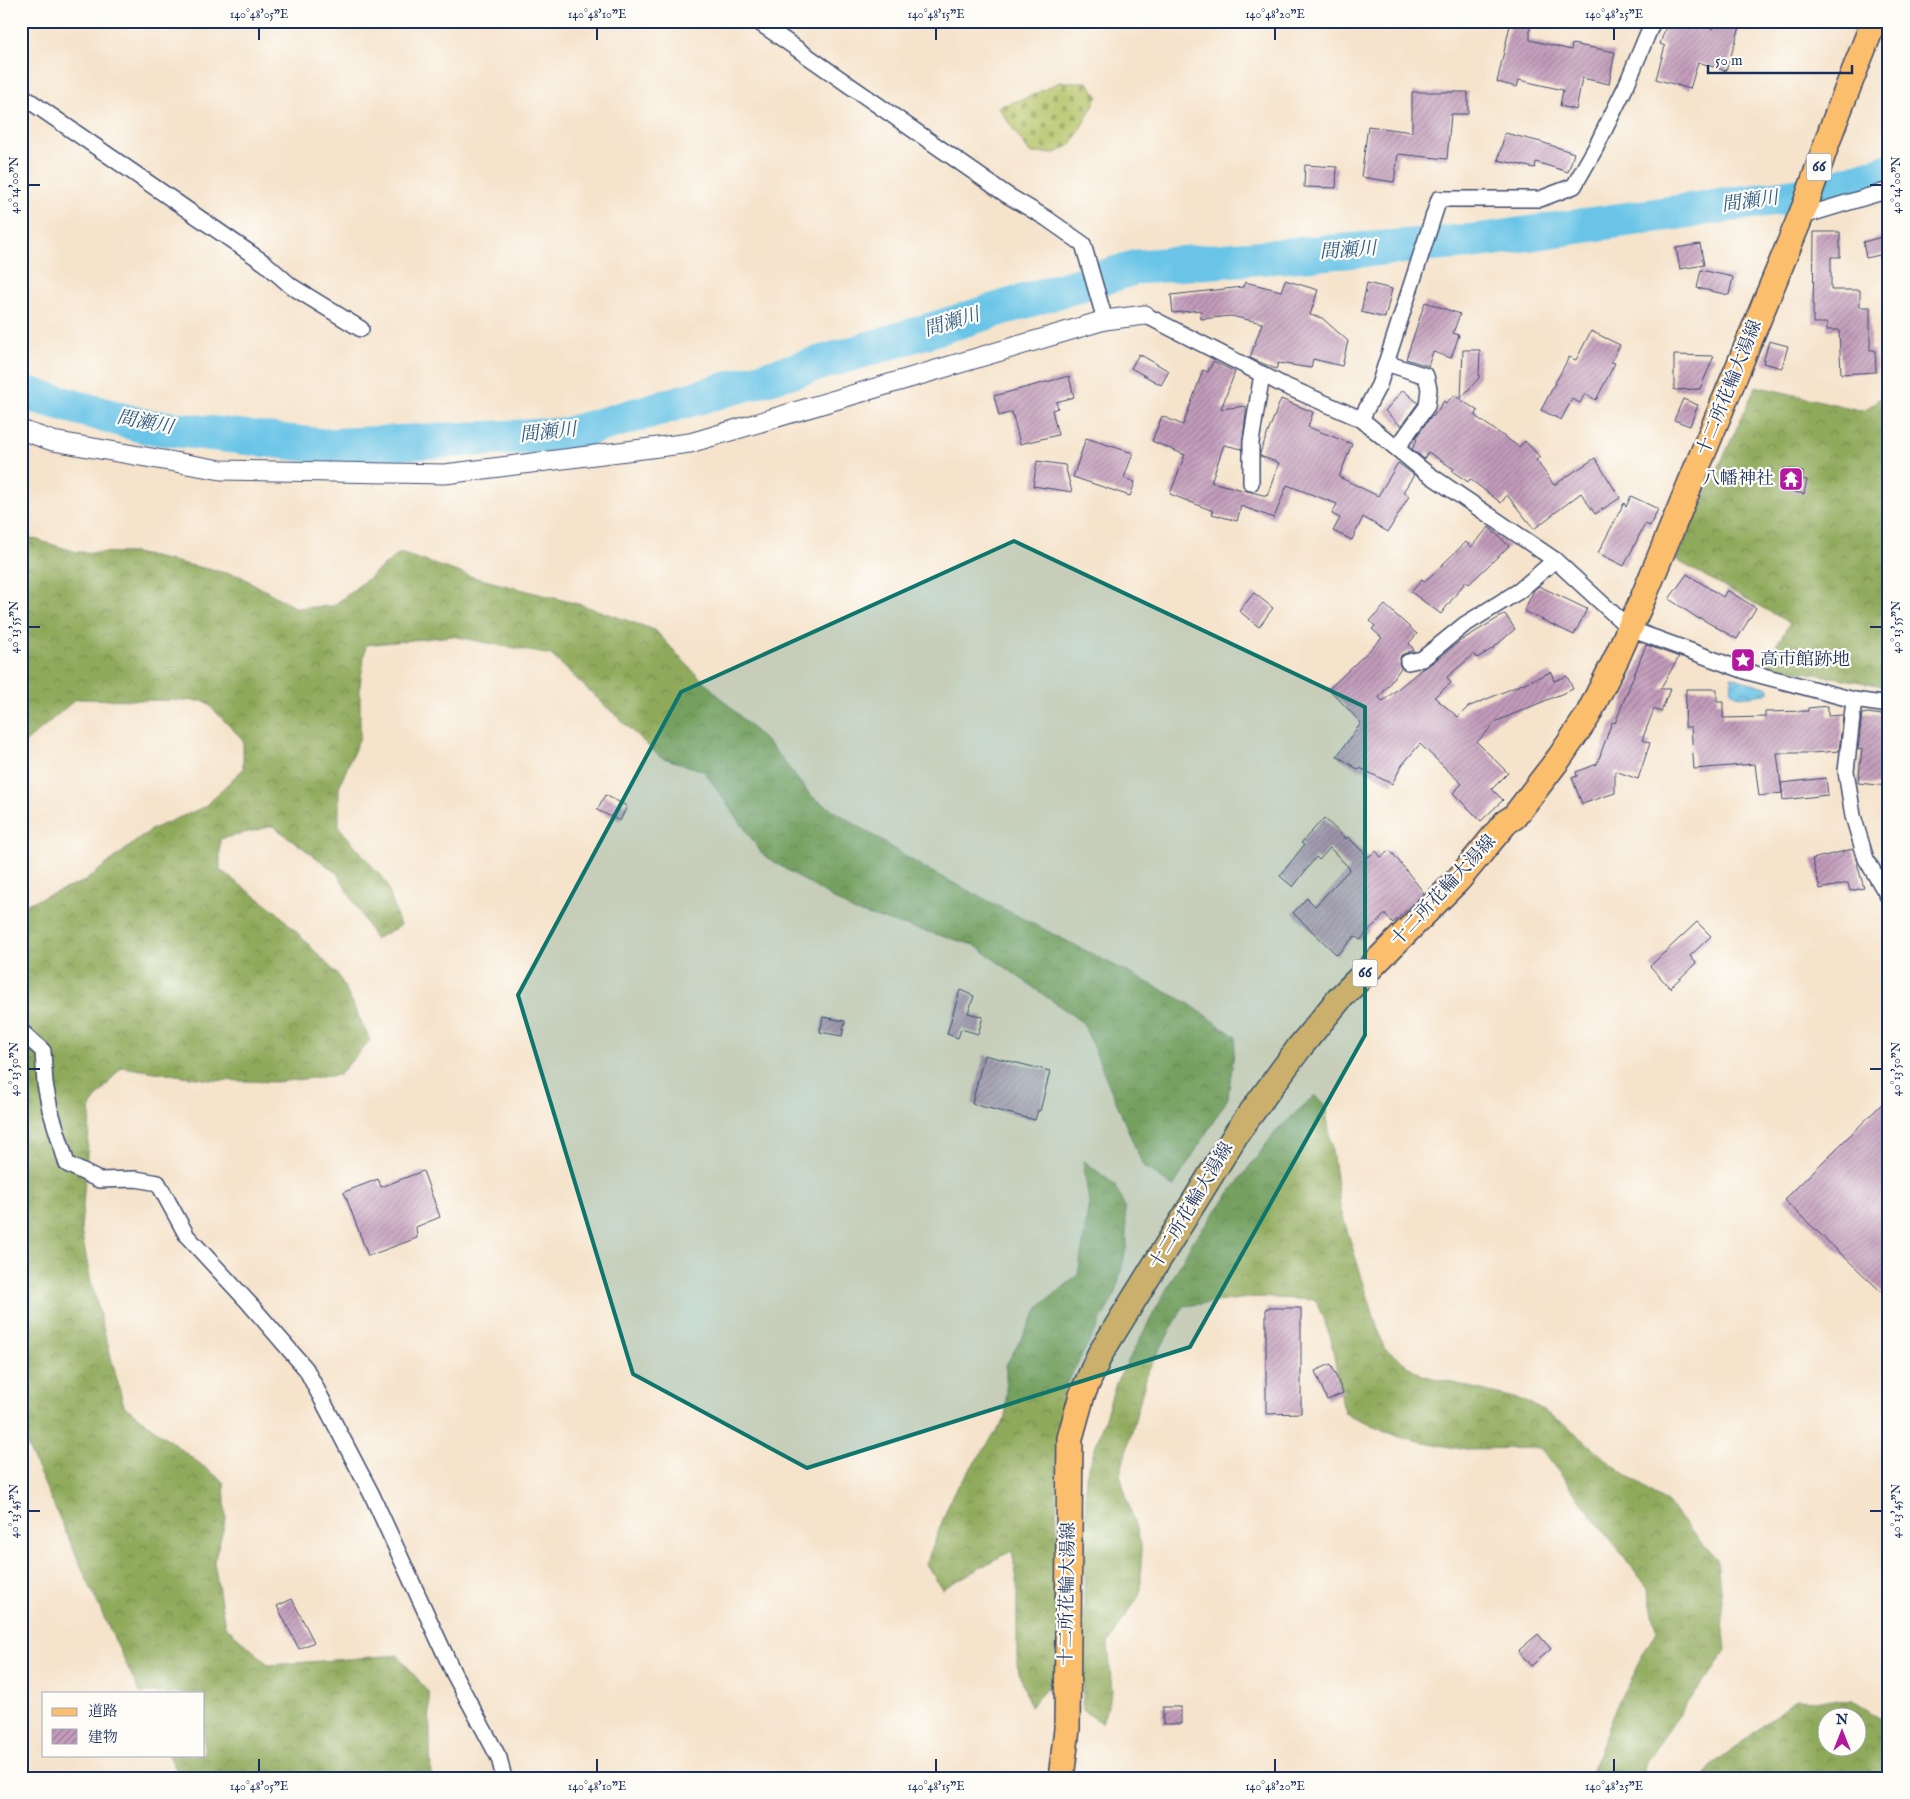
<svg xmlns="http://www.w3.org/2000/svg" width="1910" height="1799" font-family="'IM FELL English','Noto Serif JP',serif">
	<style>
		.forest { fill: url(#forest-crowns); stroke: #566c5d; fill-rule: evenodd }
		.cemetery { fill: url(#cemetery-stones); stroke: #687a62 }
		.water { fill: url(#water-waves); stroke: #427aa2 }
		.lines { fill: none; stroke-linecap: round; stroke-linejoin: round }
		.river { stroke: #69c4e7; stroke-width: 35 }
		.building { fill: url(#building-hatch) }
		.minor-casing { stroke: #3c4a6e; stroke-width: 18 }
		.tertiary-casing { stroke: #3c4a6e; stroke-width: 21 }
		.primary-casing { stroke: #3c4a6e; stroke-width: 28 }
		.minor { stroke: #fff; stroke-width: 15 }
		.tertiary { stroke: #fff; stroke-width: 19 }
		.primary { stroke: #fabe6d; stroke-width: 25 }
		.marked { fill: #0f766e; fill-opacity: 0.2; stroke: #0f766e; stroke-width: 4; stroke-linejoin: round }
		.ticks { fill: none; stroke: #1b2f5e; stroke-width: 2 }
		.labels { text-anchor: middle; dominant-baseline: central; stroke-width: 4.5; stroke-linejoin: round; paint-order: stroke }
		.shield { fill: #fdfcf7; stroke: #5f6c8c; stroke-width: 1 }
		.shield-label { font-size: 16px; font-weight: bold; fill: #1b2f5e }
		.street-label { font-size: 18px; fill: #1b2f5e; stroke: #fdfcf7 }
		.poi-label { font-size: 18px; fill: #1b2f5e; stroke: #fdfcf7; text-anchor: end }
		.water-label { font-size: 19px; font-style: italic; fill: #325c87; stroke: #fdfcf7 }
		.neatline { fill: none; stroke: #1b2f5e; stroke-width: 2 }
		.ticks-label { font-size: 12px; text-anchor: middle; fill: #1b2f5e }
	</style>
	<defs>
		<pattern id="forest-crowns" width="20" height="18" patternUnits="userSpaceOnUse" patternTransform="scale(1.25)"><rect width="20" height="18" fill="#90aa5c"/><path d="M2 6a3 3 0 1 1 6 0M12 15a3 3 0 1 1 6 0" fill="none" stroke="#758b4f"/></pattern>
		<pattern id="cemetery-stones" width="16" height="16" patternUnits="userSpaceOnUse" patternTransform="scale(1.25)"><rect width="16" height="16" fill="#b6c467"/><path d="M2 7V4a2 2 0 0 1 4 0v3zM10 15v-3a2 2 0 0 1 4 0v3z" fill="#93a058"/></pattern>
		<pattern id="water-waves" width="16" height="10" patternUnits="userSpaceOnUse" patternTransform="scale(1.25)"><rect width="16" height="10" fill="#69c4e7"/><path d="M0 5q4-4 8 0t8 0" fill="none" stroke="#56a0be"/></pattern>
		<pattern id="building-hatch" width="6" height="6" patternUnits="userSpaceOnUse" patternTransform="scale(1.25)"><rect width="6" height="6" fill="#c29bba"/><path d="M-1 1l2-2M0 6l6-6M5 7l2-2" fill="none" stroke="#9d7f9a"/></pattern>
	</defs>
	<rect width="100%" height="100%" fill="#fdfcf7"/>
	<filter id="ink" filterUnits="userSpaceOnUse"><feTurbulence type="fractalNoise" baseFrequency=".02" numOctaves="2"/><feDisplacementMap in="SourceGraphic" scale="10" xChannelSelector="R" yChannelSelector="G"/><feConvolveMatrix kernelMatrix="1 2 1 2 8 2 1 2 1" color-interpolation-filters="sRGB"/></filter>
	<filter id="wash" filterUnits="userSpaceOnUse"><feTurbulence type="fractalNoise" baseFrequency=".0096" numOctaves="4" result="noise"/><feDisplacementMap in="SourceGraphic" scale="20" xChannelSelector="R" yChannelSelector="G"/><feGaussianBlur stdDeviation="1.12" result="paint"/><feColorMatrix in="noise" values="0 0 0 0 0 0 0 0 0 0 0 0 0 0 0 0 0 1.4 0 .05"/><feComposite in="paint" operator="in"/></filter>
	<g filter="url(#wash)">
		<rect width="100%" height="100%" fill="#f5e3cb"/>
		<g class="forest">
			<path d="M1756 386 1864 411 1889 391V687L1764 665 1790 623 1676 560Z"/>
			<path d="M21 535 77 552 135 553 240 576 296 608 333 606 400 553 473 577 582 605 655 630 692 670 773 748 811 796 926 869 1188 1003 1236 1037 1228 1098 1173 1187 1143 1166 1083 1023 974 945 853 911 763 855 704 771 660 757 551 655 452 636 366 645 360 684V737L339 787V827L386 882 400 926 375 939 337 873 273 826 220 839V870L277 912 339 976 370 1040 339 1075 277 1082 210 1080 121 1067 91 1105 81 1230 91 1282 124 1406 224 1482 226 1519 214 1562 225 1626 269 1665 398 1655 429 1693 431 1778H180L169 1755H204V1693H140L102 1613 21 1432V906L85 881 152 829 204 807 243 769V740L205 701 76 699 21 746Z"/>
			<path d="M1315 1095 1325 1104 1341 1211 1384 1348 1421 1375 1526 1401 1565 1424 1611 1464 1667 1503 1717 1559 1726 1650 1647 1760 1641 1778H1589L1616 1706 1656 1630 1648 1588 1540 1448 1460 1449 1399 1437 1344 1413 1331 1339 1316 1300 1256 1297 1184 1306 1148 1371 1120 1475 1141 1545V1593L1108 1643 1112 1692 1102 1723 1082 1710 1086 1476 1116 1383 1191 1244 1277 1130Z"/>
			<path d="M1083 1160 1115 1185 1125 1207 1127 1244 1116 1293 1064 1388 1056 1474 1059 1675 1030 1707 1017 1665V1581L1012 1550 942 1589 926 1564 953 1493 1006 1418V1365L1040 1306 1078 1275 1089 1203Z"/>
			<path d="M1796 1699 1853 1701 1889 1723V1778H1705L1710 1768ZM1858 1716V1746H1828V1716Z"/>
		</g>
		<path class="cemetery" d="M1060 82H1087L1098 96 1072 144 1056 153H1030L998 107 1026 98Z"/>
		<path class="water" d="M1731 677 1769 688V692L1766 694 1740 697 1732 692Z"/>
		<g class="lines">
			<path class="river" d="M21 392 144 426 323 446 565 435 845 356 1137 267 1476 241 1819 192 1889 171"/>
		</g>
		<g id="blocks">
			<g class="building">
				<path d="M1511 21H1530V40L1571 50 1572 44 1615 52 1609 84 1582 78 1576 110 1560 106 1563 90 1519 80 1517 87 1497 82Z"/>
				<path d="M1668 21H1692L1713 29 1716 21H1723L1740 27 1726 71 1698 62 1690 89 1656 79 1665 46 1660 44Z"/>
				<path d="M1412 92H1468V114H1451L1447 159 1398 154 1394 182 1361 177 1368 126 1412 132Z"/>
				<path d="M1505 133 1541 142 1574 153 1568 172 1536 162 1535 168 1498 160Z"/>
				<path d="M1305 165 1337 167 1336 188 1304 187Z"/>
				<path d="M1814 232H1840V257H1831V290H1860V307H1870V350H1875L1876 372 1841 374 1839 330H1827V323H1813Z"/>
				<path d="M1889 235V253L1866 258 1863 242Z"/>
				<path d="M1700 244 1704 265 1680 269 1676 248Z"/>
				<path d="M1701 270 1733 277 1729 295 1697 288Z"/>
				<path d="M1285 280 1318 290 1310 315 1322 318 1348 341 1342 366 1313 359 1311 368 1278 363 1276 369 1250 358 1262 323 1231 316 1201 319 1200 310 1173 313 1171 295 1243 287 1245 282 1281 291Z"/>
				<path d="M1367 283 1392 289 1385 318 1361 312Z"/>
				<path d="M1425 302 1460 314 1453 333 1459 335 1451 358 1433 352 1428 366 1406 359Z"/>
				<path d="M1591 331 1620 345 1611 362 1615 363 1596 400 1585 394 1580 403 1572 399 1561 420 1541 410 1569 357 1576 360Z"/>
				<path d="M1769 341 1788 346 1782 368 1763 363Z"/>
				<path d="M1463 350H1480L1479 378 1461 398Z"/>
				<path d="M1139 354 1169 371 1161 385 1131 368Z"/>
				<path d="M1674 355 1714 356 1700 389 1674 390Z"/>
				<path d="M1213 361 1235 372 1221 409 1246 406V413L1242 449 1224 445 1211 482 1267 496 1279 463 1260 456V453L1281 399 1313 412 1308 427 1352 444 1339 477 1378 496 1398 463 1414 475 1403 492 1409 496 1388 532 1363 517 1352 540 1333 531 1340 518 1332 514 1337 504 1287 485 1274 518 1241 506 1237 521 1212 514 1213 511 1170 494 1185 455 1152 441 1162 416 1183 425 1203 370 1208 372Z"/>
				<path d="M1069 376 1074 397 1056 402 1058 408 1052 410 1058 435 1020 444 1012 412 999 416 994 396Z"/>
				<path d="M1403 390 1418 403 1401 426 1385 411Z"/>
				<path d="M1454 395 1478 411 1475 416 1519 447 1525 441 1540 457 1536 460 1554 485 1595 458 1620 498 1595 514 1581 493 1534 529 1507 495 1501 503 1470 479 1468 482 1452 471 1454 469 1428 452 1424 459 1412 449 1417 440 1415 438 1432 415 1433 417 1444 401 1446 403Z"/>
				<path d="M1683 399 1698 405 1690 426 1674 420Z"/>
				<path d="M1086 438 1133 453 1124 478 1135 482 1130 496 1073 477Z"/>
				<path d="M1037 461 1065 465 1072 492 1033 486Z"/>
				<path d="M1784 468 1803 472 1802 479 1807 480 1804 494 1780 489Z"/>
				<path d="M1631 496 1658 509 1650 526 1645 524 1624 566 1598 553 1624 503 1626 507Z"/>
				<path d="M1489 527 1509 546 1469 584 1466 581 1441 614 1411 592 1422 580 1424 582 1466 542 1471 547Z"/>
				<path d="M1687 574 1723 597 1727 590 1756 608 1737 639 1700 618 1699 619 1669 599Z"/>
				<path d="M1539 586 1587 609 1574 635 1524 611 1534 590Z"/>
				<path d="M1254 593 1273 608 1259 627 1239 611Z"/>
				<path d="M1385 605 1417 634 1409 643 1414 650 1401 655 1399 663 1401 668 1379 698 1383 701 1422 669 1428 666 1460 641 1505 614 1515 629 1492 649 1477 658 1474 654 1447 677 1451 683 1434 697 1458 717 1468 707 1551 672 1554 681 1567 676 1573 689 1497 721 1477 742 1508 773 1492 789 1503 800 1481 821 1453 793 1462 784 1420 744 1402 765 1392 784 1360 768 1359 770 1337 756 1361 723 1329 689 1382 638 1372 629 1375 626 1370 621Z"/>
				<path d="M1646 645 1679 657 1660 689H1670L1661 712 1654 709 1642 740 1650 743 1638 779 1615 771V793L1582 804 1572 778 1577 776 1576 772 1597 764 1612 722 1615 723Z"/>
				<path d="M1686 689H1717V702H1723V718L1765 717V712L1808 711V708L1828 706V716L1843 715 1839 751 1812 753H1777L1782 793 1759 796 1755 764 1694 769 1691 727H1685Z"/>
				<path d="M1868 713 1889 716V786L1858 783 1862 749 1858 750 1862 714Z"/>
				<path d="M1826 778 1828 795 1783 800 1781 783Z"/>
				<path d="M605 795 627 806 620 821 597 810Z"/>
				<path d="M1324 818 1346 839 1348 837 1368 857 1376 851 1381 857 1390 850 1424 893 1393 923 1385 914 1360 940 1355 936 1337 955 1293 913 1307 898 1315 906 1350 869 1330 848 1319 860 1316 857 1293 887 1280 876 1304 845 1301 843Z"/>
				<path d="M1853 849 1864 888 1850 891 1848 883 1820 889 1812 859Z"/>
				<path d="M1697 922 1711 936 1690 956 1696 963 1670 988 1650 966Z"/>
				<path d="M960 990 974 996 968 1013 983 1017 978 1034 961 1029 958 1038 947 1034Z"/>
				<path d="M823 1017 845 1021 842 1036 820 1032Z"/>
				<path d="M984 1055 1050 1071 1040 1111 1038 1110 1035 1120 972 1104Z"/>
				<path d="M1889 1097V1299L1784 1200Z"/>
				<path d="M423 1171 440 1217 416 1227 417 1238 368 1256 344 1192 378 1179 381 1187Z"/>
				<path d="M1266 1308H1301V1413L1266 1414Z"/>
				<path d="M1331 1364 1343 1393 1327 1400 1315 1371Z"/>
				<path d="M292 1599 314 1642 299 1649 277 1606Z"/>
				<path d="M1538 1634 1551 1649 1531 1666 1518 1651Z"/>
				<rect x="1163" y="1707" width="18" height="17"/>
			</g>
		</g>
	</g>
	<g filter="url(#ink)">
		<use href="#blocks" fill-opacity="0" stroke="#3c4a6e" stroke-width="1"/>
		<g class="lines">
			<defs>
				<g id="minor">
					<path d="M757 21 1007 195 1046 218 1083 244 1105 320"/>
					<path d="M21 95 266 264 291 286 361 329"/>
					<path d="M1800 217 1889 190"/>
					<path d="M1145 315 1283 385 1361 419 1424 471 1555 560 1630 629 1748 672 1854 700 1889 705"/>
					<path d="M1386 363 1426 376 1429 389 1427 406 1397 448"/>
					<path d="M1361 419 1379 385 1439 199H1540L1574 186 1595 149 1626 86 1653 21"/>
					<path d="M1251 483V442L1262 374"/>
					<path d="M1408 662 1422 659 1464 625 1519 591 1555 560"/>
					<path d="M1854 700 1846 771 1853 816 1866 859 1889 898"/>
					<path d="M21 1031 43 1051 45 1084 50 1109 67 1164 99 1180 136 1179 158 1183 187 1236 249 1303 306 1369 372 1495 454 1674 499 1758 504 1778"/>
				</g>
				<path id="tertiary" d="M21 430 53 441 221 470 445 474 690 443 1105 320 1145 315"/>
				<path id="primary" d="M1061 1778 1067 1729 1070 1438 1082 1395 1100 1354 1238 1131 1299 1048 1340 998 1458 880 1506 822 1514 817 1560 757 1587 717 1616 659 1643 598 1805 206 1832 128 1874 21"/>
			</defs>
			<use href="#minor" class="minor-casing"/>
			<use href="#tertiary" class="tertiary-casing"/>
			<use href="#primary" class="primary-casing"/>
			<use href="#minor" class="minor"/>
			<use href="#tertiary" class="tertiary"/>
			<use href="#primary" class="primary"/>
		</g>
	</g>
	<path class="marked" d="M1014 541 1365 707V1035L1190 1347 807 1468 633 1374 518 995 681 692Z"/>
	<path class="ticks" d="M259 28V40M597 28V40M936 28V40M1275 28V40M1614 28V40M28 185H40M1870 185H1882M28 627H40M1870 627H1882M28 1069H40M1870 1069H1882M28 1511H40M1870 1511H1882M259 1759V1772M597 1759V1772M936 1759V1772M1275 1759V1772M1614 1759V1772"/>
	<defs>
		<symbol id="temple-square" viewBox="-11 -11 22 22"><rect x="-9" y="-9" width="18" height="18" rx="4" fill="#b5179e" stroke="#fdfcf7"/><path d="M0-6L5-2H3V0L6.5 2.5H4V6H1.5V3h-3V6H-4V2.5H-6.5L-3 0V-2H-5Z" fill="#fff"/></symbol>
		<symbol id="sight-square" viewBox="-11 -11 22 22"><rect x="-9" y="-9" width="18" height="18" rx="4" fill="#b5179e" stroke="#fdfcf7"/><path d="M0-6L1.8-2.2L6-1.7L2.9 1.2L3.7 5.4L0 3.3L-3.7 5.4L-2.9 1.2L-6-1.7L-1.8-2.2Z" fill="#fff"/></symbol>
	</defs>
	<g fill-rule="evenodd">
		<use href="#temple-square" x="1777" y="465" width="28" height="28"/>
		<use href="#sight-square" x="1729" y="646" width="28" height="28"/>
	</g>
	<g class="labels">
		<g class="shield">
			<rect x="1806.5" y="153.5" width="25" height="27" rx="4"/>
			<rect x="1352.5" y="959.5" width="25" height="27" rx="4"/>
		</g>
		<g class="shield-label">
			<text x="1819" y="167">66</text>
			<text x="1365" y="973">66</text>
		</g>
		<g class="street-label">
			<text transform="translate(1730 388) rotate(-68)">十二所花輪大湯線</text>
			<text transform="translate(1444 891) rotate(-47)">十二所花輪大湯線</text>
			<text transform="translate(1192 1206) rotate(-59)">十二所花輪大湯線</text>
			<text transform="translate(1068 1594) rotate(-89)">十二所花輪大湯線</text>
		</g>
		<g class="poi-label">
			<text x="1774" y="479">八幡神社</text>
			<text x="1760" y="660" text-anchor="start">高市館跡地</text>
		</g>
		<g class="water-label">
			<text transform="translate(1750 202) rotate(-8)">間瀬川</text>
			<text transform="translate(1348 251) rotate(-4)">間瀬川</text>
			<text transform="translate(952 323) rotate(-17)">間瀬川</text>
			<text transform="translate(145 423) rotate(11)">間瀬川</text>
			<text transform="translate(548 433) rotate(-6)">間瀬川</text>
		</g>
	</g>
	<rect width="1910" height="1799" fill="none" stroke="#fdfcf7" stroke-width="55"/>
	<rect x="42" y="1692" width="162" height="65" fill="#fdfcf7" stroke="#a3aaba"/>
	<rect x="52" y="1708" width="25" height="8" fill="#fabe6d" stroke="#a3aaba"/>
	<text x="88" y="1716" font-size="15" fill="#1b2f5e">道路</text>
	<rect x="52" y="1729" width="25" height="15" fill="url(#building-hatch)" stroke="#a3aaba"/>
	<text x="88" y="1742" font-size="15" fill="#1b2f5e">建物</text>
	<g transform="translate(1842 1732)"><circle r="24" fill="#fdfcf7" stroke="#a3aaba"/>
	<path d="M0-4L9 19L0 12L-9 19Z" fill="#b5179e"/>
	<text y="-8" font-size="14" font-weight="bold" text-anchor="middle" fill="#1b2f5e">N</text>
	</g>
	<path d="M1708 65v8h144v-8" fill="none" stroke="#1b2f5e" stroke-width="2.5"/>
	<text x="1715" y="65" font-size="15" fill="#1b2f5e" stroke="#fdfcf7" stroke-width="4" paint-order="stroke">50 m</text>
	<rect x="28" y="28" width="1854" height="1744" class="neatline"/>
	<g class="ticks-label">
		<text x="259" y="18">140°48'05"E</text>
		<text x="597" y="18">140°48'10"E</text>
		<text x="936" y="18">140°48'15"E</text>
		<text x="1275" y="18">140°48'20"E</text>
		<text x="1614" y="18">140°48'25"E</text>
		<text transform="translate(14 185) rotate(-90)" y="4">40°14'00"N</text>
		<text transform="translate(1896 185) rotate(-90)" y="4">40°14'00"N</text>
		<text transform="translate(14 627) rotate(-90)" y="4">40°13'55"N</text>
		<text transform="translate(1896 627) rotate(-90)" y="4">40°13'55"N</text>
		<text transform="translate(14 1069) rotate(-90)" y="4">40°13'50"N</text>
		<text transform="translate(1896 1069) rotate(-90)" y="4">40°13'50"N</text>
		<text transform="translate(14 1511) rotate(-90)" y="4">40°13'45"N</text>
		<text transform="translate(1896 1511) rotate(-90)" y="4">40°13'45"N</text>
		<text x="259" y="1790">140°48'05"E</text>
		<text x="597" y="1790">140°48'10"E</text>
		<text x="936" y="1790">140°48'15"E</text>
		<text x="1275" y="1790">140°48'20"E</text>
		<text x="1614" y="1790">140°48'25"E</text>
	</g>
</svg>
